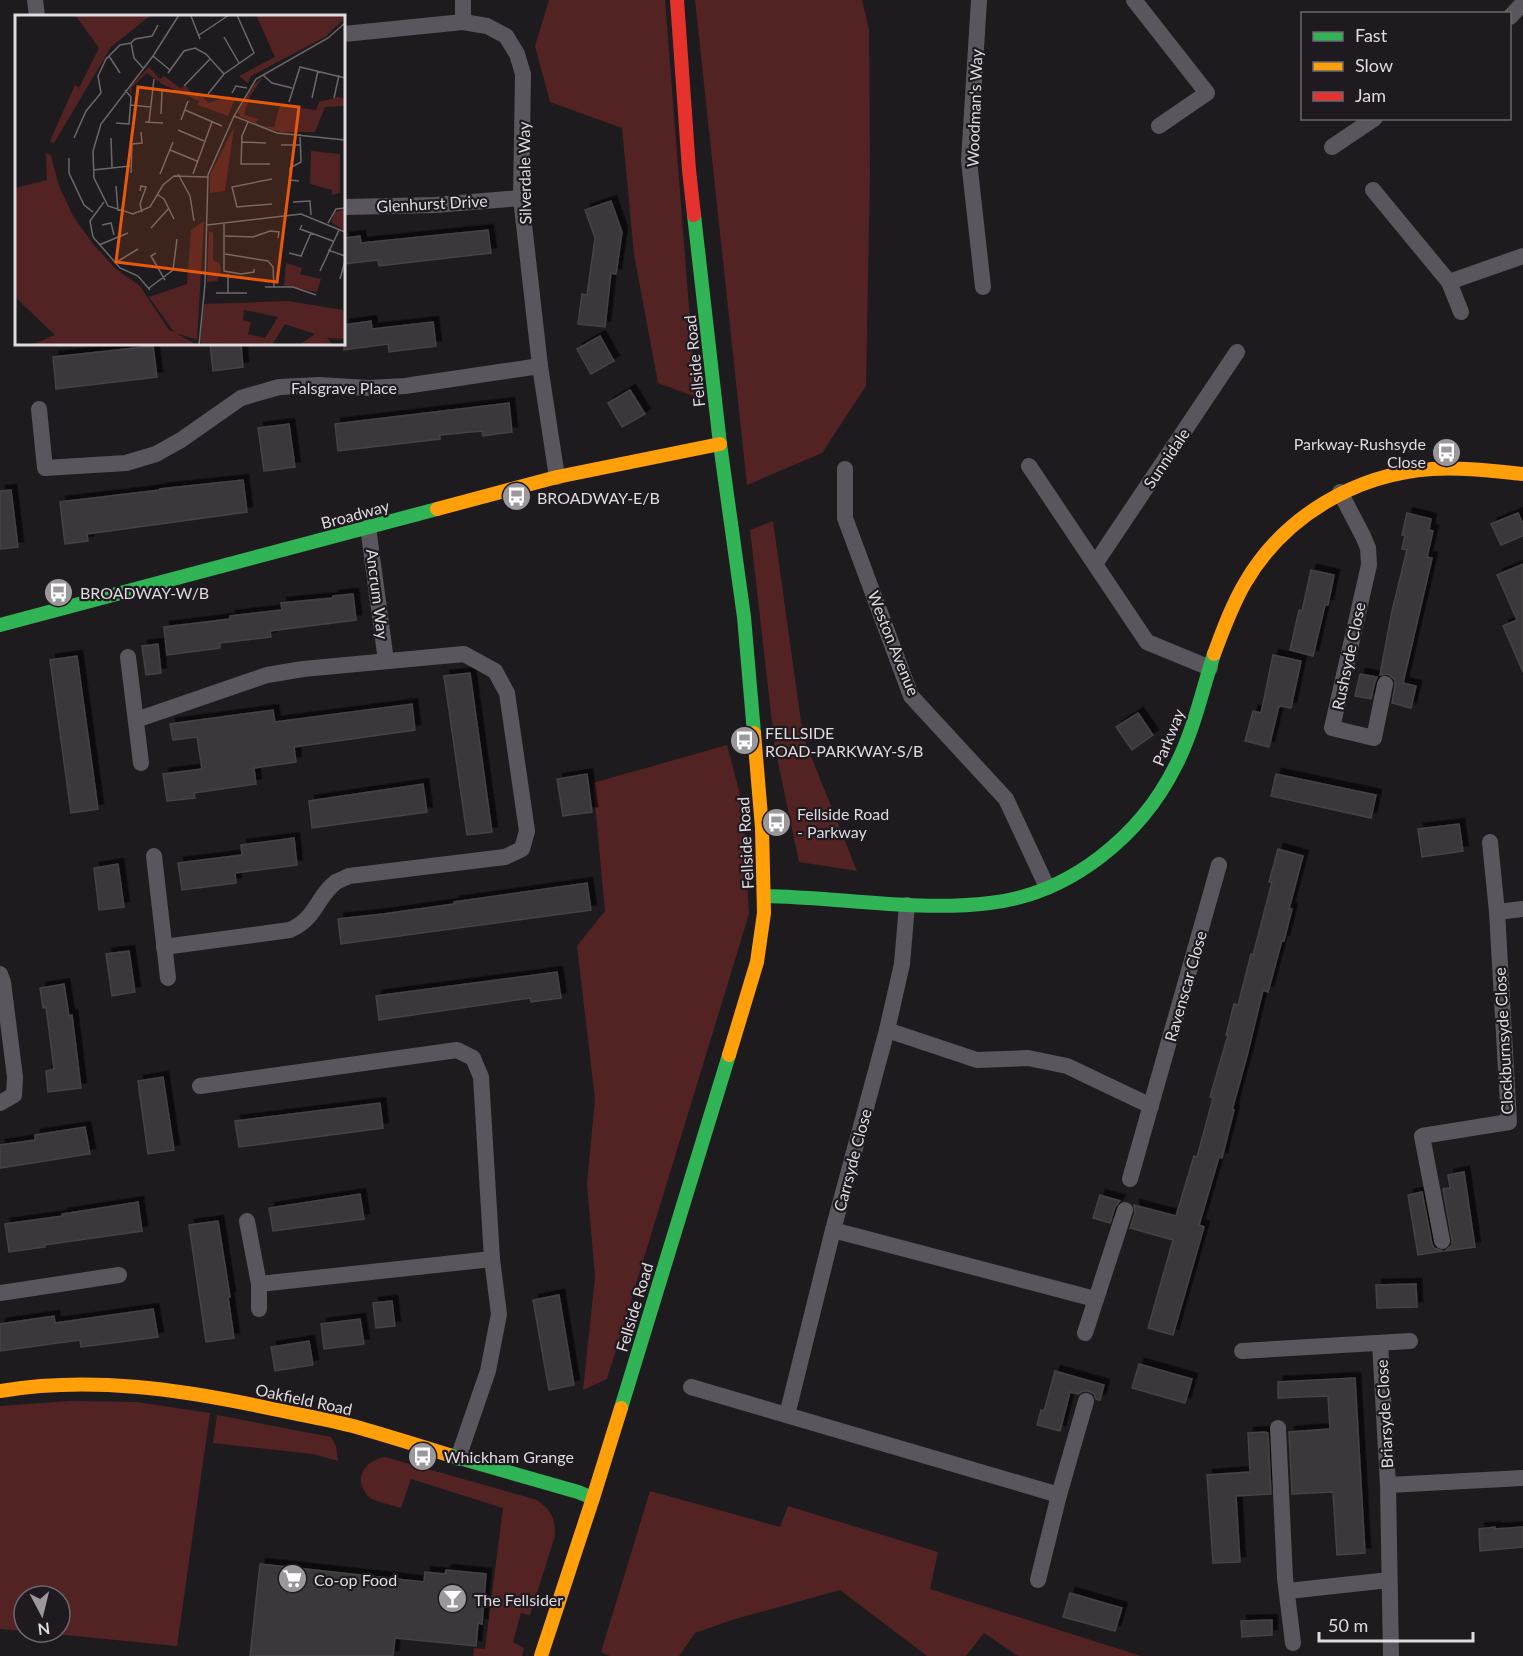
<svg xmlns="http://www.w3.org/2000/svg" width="1523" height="1656" font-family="Lato,sans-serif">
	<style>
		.green { fill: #522322 }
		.building { fill: #3b383b; stroke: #454244; stroke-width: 1.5; filter: url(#shadow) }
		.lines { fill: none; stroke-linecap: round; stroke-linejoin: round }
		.street { stroke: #59565e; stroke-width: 16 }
		.fast { stroke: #30b455; stroke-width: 14 }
		.slow { stroke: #ff9f0a; stroke-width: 14 }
		.jam { stroke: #e5322d; stroke-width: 14 }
		.labels { text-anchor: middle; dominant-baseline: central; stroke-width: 4.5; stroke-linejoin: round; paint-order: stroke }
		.street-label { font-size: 16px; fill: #dfdbdf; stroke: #1f1a20 }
		.poi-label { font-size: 16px; fill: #dfdbdf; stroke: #1f1a20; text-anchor: start }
		.inset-road { fill: none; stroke: #6b686c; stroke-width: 1.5 }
		.view { fill: #e8590c; fill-opacity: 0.15; stroke: #e8590c; stroke-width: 3 }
		.inset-edge { fill: none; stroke: #dfdbdf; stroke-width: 3 }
	</style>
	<defs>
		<filter id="shadow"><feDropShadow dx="5.5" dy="-5.5" stdDeviation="0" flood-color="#0009"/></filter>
	</defs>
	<rect width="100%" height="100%" fill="#1e1b1f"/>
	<g class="green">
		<path d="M549 0H665L696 397 658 383 634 254 622 128 550 102 535 46Z"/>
		<path d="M695 0H862L869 29 870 172 866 386 822 453 747 485Z"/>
		<path d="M773 521 803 736 857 871 799 862 775 748 750 530Z"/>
		<path d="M727 745 743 806 749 914 607 1379 583 1390 595 1277 587 1184 595 1099 577 946 605 911 593 783Z"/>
		<path d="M70 1401 136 1402 210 1413 177 1646 34 1632H60V1596H24V1631L0 1629V1406Z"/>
		<path d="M217 1415 331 1437 336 1446 338 1461 313 1454 213 1443Z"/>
		<path d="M385 1457 537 1500C552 1511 555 1518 555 1536L530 1615 521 1613 513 1642 524 1648 522 1656H473L474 1648 485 1649 503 1508 411 1479 401 1508C392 1505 377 1502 370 1498 366 1495 364 1490 362 1486 357 1471 371 1459 385 1457Z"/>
		<path d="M650 1491 780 1527 788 1506 938 1552 930 1589 1141 1656H1018L984 1633 966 1656H927L840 1590 732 1620 695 1633 679 1656H610L601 1652Z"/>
	</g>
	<g class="building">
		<path d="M611 201 622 232 616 274 611 273 605 327 578 324 582 294 587 295 595 238 585 210Z"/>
		<path d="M488 230 491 253 379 266 378 260 344 264V238L360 236 361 243Z"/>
		<path d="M371 321 372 329 433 322 436 346 389 352 388 344 344 350V325Z"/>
		<path d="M600 336 614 361 591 374 577 349Z"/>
		<path d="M210 344H241L243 367 213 371Z"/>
		<path d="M153 346 157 377 56 389 53 357Z"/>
		<path d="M630 390 645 414 622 427 608 403Z"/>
		<path d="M509 403 512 432 483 436 482 431 440 435V439L338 451 335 424Z"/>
		<path d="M289 424 295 467 264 471 258 428Z"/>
		<path d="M243 480 247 512 87 534 88 541 65 544 60 502 160 490V489Z"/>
		<path d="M11 490 18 547 0 549V491Z"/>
		<path d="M1407 513 1431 519 1429 530 1433 531 1427 557 1432 558 1403 683 1416 686 1411 708 1392 703 1395 686V680L1388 674 1380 675 1392 611 1407 550 1402 549 1405 535H1402Z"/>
		<path d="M1518 513 1523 524V536L1501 545 1491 524Z"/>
		<path d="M1523 564V672L1503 626 1517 620 1497 575Z"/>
		<path d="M1311 570 1334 575 1328 605H1325L1313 656 1290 650 1299 610 1302 611Z"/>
		<path d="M353 594 356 620 270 631 271 637 220 643V648L167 655 164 627 230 619V616L282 610 281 603 333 598V596Z"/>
		<path d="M158 644 161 673 146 675 142 646Z"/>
		<path d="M1273 655 1301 661 1291 708 1279 706 1269 747 1245 741 1253 711 1261 713Z"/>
		<path d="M77 656 98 809 71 813 50 660Z"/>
		<path d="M470 673 492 832 467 835 444 676Z"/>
		<path d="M1360 674 1377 677 1375 682 1371 699 1355 696Z"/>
		<path d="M412 704 415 730 294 747 296 762 254 768 256 784 194 793 195 798 167 801 163 774 202 769 197 737 173 740 170 724 273 710 275 722Z"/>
		<path d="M1138 713 1153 735 1132 750 1116 727Z"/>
		<path d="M587 774 592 812 563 816 557 779Z"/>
		<path d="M1276 774 1376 795 1371 818 1271 796Z"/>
		<path d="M423 784 427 812 312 828 309 801Z"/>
		<path d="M1459 824 1463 851 1422 857 1418 829Z"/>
		<path d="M294 838 297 865 235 873 236 883 182 890 178 863 242 855 241 845Z"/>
		<path d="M1278 849 1303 856 1289 909H1292L1284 941 1282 940 1268 992 1263 990 1247 1056 1232 1110H1234L1222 1158 1219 1157 1199 1225 1204 1227 1173 1335 1148 1328 1173 1240 1130 1228 1135 1213 1134 1205 1176 1216 1194 1156 1197 1157 1213 1098 1210 1097 1228 1035H1226L1234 1004 1238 1005 1251 954 1253 955 1272 882H1269Z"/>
		<path d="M118 864 124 907 99 910 94 868Z"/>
		<path d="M587 883 591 910 341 944 338 919 383 914 454 904V902Z"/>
		<path d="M129 951 135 992 112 996 106 954Z"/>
		<path d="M557 972 561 998 531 1002 530 998 379 1020 376 996Z"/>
		<path d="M64 984 69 1016 72 1015 81 1088 48 1092 46 1071 54 1069 46 1007 43 1008 40 988Z"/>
		<path d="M163 1077 174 1150 148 1154 138 1081Z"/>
		<path d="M380 1103 383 1128 239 1147 235 1121Z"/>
		<path d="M85 1127 90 1154 0 1168V1145L35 1140V1135Z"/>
		<path d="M1464 1172 1475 1247 1445 1251 1452 1245V1240L1443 1189 1450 1188 1448 1175Z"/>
		<path d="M1422 1192 1432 1244 1434 1248 1443 1251 1418 1255 1408 1195Z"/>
		<path d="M360 1194 364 1219 273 1231 269 1208Z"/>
		<path d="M1100 1195 1120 1201 1115 1207 1110 1223 1093 1218Z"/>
		<path d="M138 1202 142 1231 44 1245 45 1247 9 1252 5 1224 63 1216 62 1214Z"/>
		<path d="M218 1221 230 1297H228L234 1338 206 1342 189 1225Z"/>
		<path d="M1416 1284 1417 1307 1377 1308 1376 1285Z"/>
		<path d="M559 1295 574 1385 549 1390 533 1300Z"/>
		<path d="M392 1301 395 1326 376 1328 373 1303Z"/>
		<path d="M153 1309 158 1337 81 1347 80 1340 0 1351V1324L54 1316 55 1323Z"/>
		<path d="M360 1319 364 1344 324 1349 321 1324Z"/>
		<path d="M309 1341 313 1365 275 1371 271 1347Z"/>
		<path d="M1139 1364 1192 1379 1185 1403 1132 1388Z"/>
		<path d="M1055 1371 1104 1385 1100 1400 1096 1399 1094 1394 1088 1391H1083L1078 1394 1070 1392 1060 1431 1037 1425 1041 1410 1044 1411Z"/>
		<path d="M1355 1378 1365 1553 1337 1555 1333 1493 1332 1492 1292 1494 1289 1432 1330 1429 1328 1396 1278 1398V1382Z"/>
		<path d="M1265 1432 1268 1433 1271 1494 1236 1496 1240 1562 1213 1563 1207 1475 1250 1472 1248 1433Z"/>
		<path d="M1495 1527V1529L1523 1527V1547L1480 1551 1479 1529Z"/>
		<path d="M260 1564 424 1582 425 1572 445 1574 446 1570 486 1574 482 1624 478 1623 476 1646 395 1638 393 1656H250Z"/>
		<path d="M1070 1593 1122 1608 1115 1631 1063 1617Z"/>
		<path d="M1272 1620V1635L1242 1637 1241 1621Z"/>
	</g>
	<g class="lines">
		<g class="street">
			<path d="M35 0 37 16"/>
			<path d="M463 0V22"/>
			<path d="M979 0 969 161 983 287"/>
			<path d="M1134 0 1207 93 1159 126"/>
			<path d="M1510 17 1523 3"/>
			<path d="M344 34 463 22 487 26 506 36 517 54 523 74 521 198 540 366 557 477"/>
			<path d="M1332 147 1375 118"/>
			<path d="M1373 190 1449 282 1461 312"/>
			<path d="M344 207 435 205 521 198"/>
			<path d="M1449 282 1523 256"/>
			<path d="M39 409 45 468 126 463 156 454 181 440 241 398 279 387 319 385 369 388 405 386 540 366"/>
			<path d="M1029 466 1147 642 1210 668"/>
			<path d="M845 469V518L911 696 1006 799 1047 887"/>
			<path d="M1340 492 1363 536 1368 548 1369 565 1332 728 1374 738 1385 684"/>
			<path d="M368 527 386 661"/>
			<path d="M1095 564 1237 352"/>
			<path d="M128 657 141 763"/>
			<path d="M136 720 267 675 303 669 464 654 495 671 507 693 527 831 522 849 505 857 349 876C345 878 340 880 336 882 316 897 317 918 290 930L164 947"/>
			<path d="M154 856 168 978"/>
			<path d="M1497 912 1523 909"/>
			<path d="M0 974 3 982 15 1077 14 1095 0 1103"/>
			<path d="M887 1030 977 1060 1028 1058 1067 1066 1151 1106"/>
			<path d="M200 1086 457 1050 473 1058 481 1077 492 1259 499 1314 488 1371 458 1458"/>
			<path d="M1130 1179 1219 865"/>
			<path d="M247 1221 259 1284V1309"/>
			<path d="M833 1230 1095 1299"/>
			<path d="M1442 1241 1422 1136 1509 1122 1497 912 1490 842"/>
			<path d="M259 1284 492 1259"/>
			<path d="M0 1293 119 1275"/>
			<path d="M1085 1333 1125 1210"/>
			<path d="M1380 1343 1388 1485 1391 1656"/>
			<path d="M1242 1351 1410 1341"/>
			<path d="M691 1387 1059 1495"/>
			<path d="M787 1415 833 1230 887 1030 902 964 907 905"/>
			<path d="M1278 1428 1285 1578 1293 1643"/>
			<path d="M1388 1485 1523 1478"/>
			<path d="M1038 1580 1059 1495 1086 1401"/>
			<path d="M1288 1591 1389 1580"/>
		</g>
		<g class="fast">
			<path d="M694 215 720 444 744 617 754 733"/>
			<path d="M0 625 437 509"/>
			<path d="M764 896C837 897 918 912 990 903 1070 894 1141 836 1176 765 1194 730 1202 691 1214 654"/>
			<path d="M621 1408 729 1055"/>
			<path d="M449 1455 578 1492 593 1498"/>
		</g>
		<g class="slow">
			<path d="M437 509 557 477 720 444"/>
			<path d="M1214 654C1223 630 1232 605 1245 583 1284 516 1356 474 1432 469 1462 467 1493 471 1523 474"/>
			<path d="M729 1055 757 962 764 913 762 828 754 733"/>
			<path d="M0 1391C90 1376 180 1389 268 1408 296 1414 325 1419 353 1426 385 1435 417 1445 449 1455"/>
			<path d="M541 1656 593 1498 621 1408"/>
		</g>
		<path class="jam" d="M677 0 689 170 694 215"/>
	</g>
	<defs>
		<symbol id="bus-disc" viewBox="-11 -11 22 22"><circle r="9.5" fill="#9b989c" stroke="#1f1a20"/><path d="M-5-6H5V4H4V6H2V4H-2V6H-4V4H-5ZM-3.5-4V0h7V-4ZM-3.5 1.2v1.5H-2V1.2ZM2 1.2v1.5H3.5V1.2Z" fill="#fff"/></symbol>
		<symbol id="supermarket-disc" viewBox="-11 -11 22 22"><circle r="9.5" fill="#9b989c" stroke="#1f1a20"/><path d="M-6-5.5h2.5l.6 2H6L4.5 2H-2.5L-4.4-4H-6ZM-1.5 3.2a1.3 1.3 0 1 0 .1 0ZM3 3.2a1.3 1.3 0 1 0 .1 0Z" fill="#fff"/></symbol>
		<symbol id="bar-disc" viewBox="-11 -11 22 22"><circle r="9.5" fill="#9b989c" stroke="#1f1a20"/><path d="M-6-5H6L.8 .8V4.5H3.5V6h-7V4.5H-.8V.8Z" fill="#fff"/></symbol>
	</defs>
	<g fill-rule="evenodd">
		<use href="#bus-disc" x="1430" y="436" width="33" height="33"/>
		<use href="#bus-disc" x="500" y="480" width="33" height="33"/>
		<use href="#bus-disc" x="42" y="576" width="33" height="33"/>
		<use href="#bus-disc" x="728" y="724" width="33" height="33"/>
		<use href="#bus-disc" x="760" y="806" width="33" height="33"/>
		<use href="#bus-disc" x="406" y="1440" width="33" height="33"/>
		<use href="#supermarket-disc" x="276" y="1562" width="33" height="33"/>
		<use href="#bar-disc" x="436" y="1582" width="33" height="33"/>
	</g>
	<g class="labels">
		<g class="street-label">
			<text transform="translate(974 108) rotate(-88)">Woodman's Way</text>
			<text transform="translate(524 173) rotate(-91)">Silverdale Way</text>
			<text transform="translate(432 203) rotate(-3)">Glenhurst Drive</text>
			<text transform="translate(694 361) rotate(-96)">Fellside Road</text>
			<text x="344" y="387">Falsgrave Place</text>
			<text transform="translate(1166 458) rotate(-56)">Sunnidale</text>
			<text transform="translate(355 514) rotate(-15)">Broadway</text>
			<text transform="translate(378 594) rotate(83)">Ancrum Way</text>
			<text transform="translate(894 643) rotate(68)">Weston Avenue</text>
			<text transform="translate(1348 656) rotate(-78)">Rushsyde Close</text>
			<text transform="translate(1168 737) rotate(-68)">Parkway</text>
			<text transform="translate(745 843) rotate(-93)">Fellside Road</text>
			<text transform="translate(1185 986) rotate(-74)">Ravenscar Close</text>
			<text transform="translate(1503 1041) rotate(-93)">Clockburnsyde Close</text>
			<text transform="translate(852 1160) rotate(-75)">Carrsyde Close</text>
			<text transform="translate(634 1307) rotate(-73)">Fellside Road</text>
			<text transform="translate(304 1399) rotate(12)">Oakfield Road</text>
			<text transform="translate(1384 1414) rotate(-93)">Briarsyde Close</text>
		</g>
		<g class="poi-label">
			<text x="1426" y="443" text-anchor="end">Parkway-Rushsyde<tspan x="1426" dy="18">Close</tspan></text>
			<text x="537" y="497">BROADWAY-E/B</text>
			<text x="80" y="592">BROADWAY-W/B</text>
			<text x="765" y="732">FELLSIDE<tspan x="765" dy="18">ROAD-PARKWAY-S/B</tspan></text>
			<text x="797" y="813">Fellside Road<tspan x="797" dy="18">- Parkway</tspan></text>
			<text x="444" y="1456">Whickham Grange</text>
			<text x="314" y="1579">Co-op Food</text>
			<text x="474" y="1599">The Fellsider</text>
		</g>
	</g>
	<g transform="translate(15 15)">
		<rect width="330" height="330" fill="#1e1b1f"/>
		<path d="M60 0H136L96 32 39 128 35 126 60 70 64 73 84 33ZM241 0H330V3L310 22 236 61 233 68 224 61 260 42ZM134 52 145 64 149 61 165 73 171 71 179 81 183 77 194 88 214 81 220 84 213 101 183 90 184 86 147 69 132 58 117 72 116 80 114 73ZM248 62 235 81 229 100 243 104 240 108 225 101 223 97 238 70ZM323 82 330 84V91L310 92 300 117H266L246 111 259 112 265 90 301 95 304 87ZM219 112 210 176 195 178V160ZM296 136 325 139V178L317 180V175L295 169ZM31 137 36 141 44 171 58 201 78 229 101 254 125 271 154 315 159 317 134 282 172 269 176 215 189 206 182 325 161 318 182 330H16L40 320 0 282V173L32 165ZM330 194V216L316 207 320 197ZM194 216 198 218V245L205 249 206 255 202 266 192 267ZM271 248 287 253 285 259 306 264 302 277 269 271ZM273 286 328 295 330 324 312 323 318 330H284L300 319 270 309 257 330 185 328 189 289ZM229 295 263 302 250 323 233 319 236 307 228 305Z" fill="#522322" fill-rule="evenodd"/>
		<path class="inset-road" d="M164 0 138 41 86 109 78 136 79 163 93 191 118 199 135 192 148 170 159 161 193 162M176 1 185 24M184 20 214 0M209 22 224 48M94 41 105 58M138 41 155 55M129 54 119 43 116 28 120 24 137 21 143 10M153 58 169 36 180 33 191 39 209 59M248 60 257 68 277 73M169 71 195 44M217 78 221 71 232 73M193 79 209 59 239 38 222 0M297 83 303 56M319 83 324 60M274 87 285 52 330 63M116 90 135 92M170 95 207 111M146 99 147 76M219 101 262 118 330 125M166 105 173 86M130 107 148 108M134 107 139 64M233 107 227 121 226 149H255M101 108 114 109 116 82 110 75M163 115 189 126M59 123 71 96 86 78 83 61 91 44 105 30 116 28M96 123 97 152M227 127 251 128M266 130H285M155 135 182 146M54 143V158L69 190 78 197M78 155 115 151M116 158 117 129 127 128 126 117M145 159 158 127M163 159 175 181 179 206M178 159 197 107M257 164 217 172 222 192 257 189M284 166 275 165V153L286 147 285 119M101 171 103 196M125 176 126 171 131 172 125 189 127 197M143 180 149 184 159 204M89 187 75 206 78 222 105 253 123 261 135 275M278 187 295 186 296 200M313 208 321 194 330 193M209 209V256L226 259 239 257V254M87 210 96 208 99 220M192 210 286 199 330 217M287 210 285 214 318 226M136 213 154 193M210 221 238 222 255 216 264 217 263 223M84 230 113 218M313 235 330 241M141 238 136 241 150 265M274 238 286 241 296 218M210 239 253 246 258 252 259 272M100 248 123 234M305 256 324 215M325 264 330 246M250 272H278L301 280M134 273 158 255 162 224M201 278H232M213 278V259M184 330 190 269 193 160 219 101 241 64 313 23 330 8"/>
		<path class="view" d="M123 72 284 92 262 267 101 247Z"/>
		<rect width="330" height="330" class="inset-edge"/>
	</g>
	<rect x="1301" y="12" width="210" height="108" fill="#1f1a20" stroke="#6c676c" stroke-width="1.5"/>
	<rect x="1313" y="32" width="30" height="9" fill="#30b455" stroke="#6c676c" stroke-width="1.5"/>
	<text x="1355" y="42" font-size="18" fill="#dfdbdf">Fast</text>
	<rect x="1313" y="62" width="30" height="9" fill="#ff9f0a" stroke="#6c676c" stroke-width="1.5"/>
	<text x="1355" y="72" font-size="18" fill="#dfdbdf">Slow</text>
	<rect x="1313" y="92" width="30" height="9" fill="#e5322d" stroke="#6c676c" stroke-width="1.5"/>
	<text x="1355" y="102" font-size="18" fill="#dfdbdf">Jam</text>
	<g transform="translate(42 1614) rotate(173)"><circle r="28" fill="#1f1a20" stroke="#6c676c" stroke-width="1.5"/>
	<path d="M0-4.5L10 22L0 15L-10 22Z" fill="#9b989c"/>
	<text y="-9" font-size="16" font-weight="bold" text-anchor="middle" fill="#dfdbdf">N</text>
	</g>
	<path d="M1319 1632v9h154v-9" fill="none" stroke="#dfdbdf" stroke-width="3"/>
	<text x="1328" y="1632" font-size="18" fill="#dfdbdf" stroke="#1f1a20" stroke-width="4.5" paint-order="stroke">50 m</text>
</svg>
